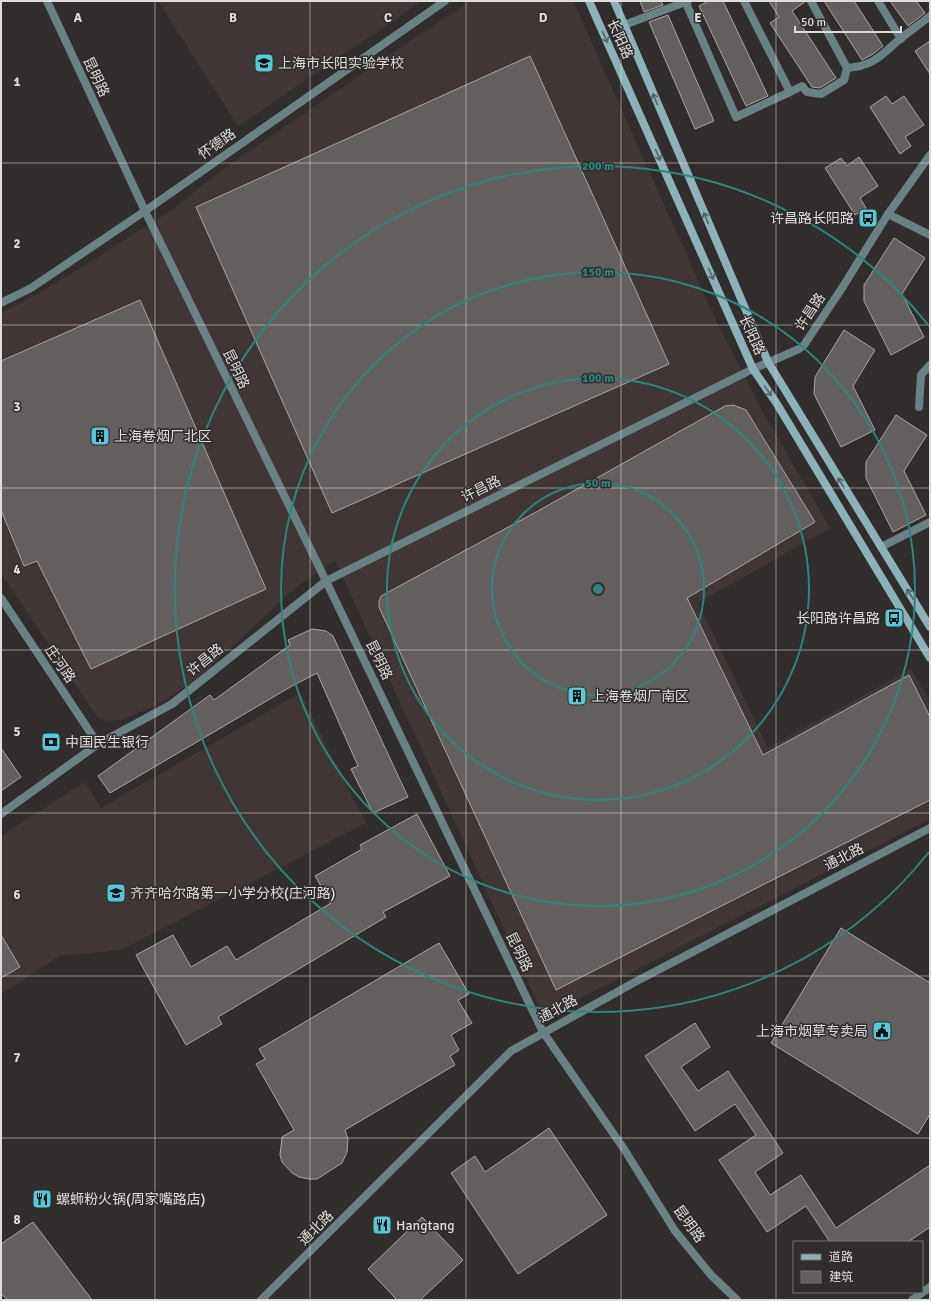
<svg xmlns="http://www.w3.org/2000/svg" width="931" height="1301" font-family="Signika,'Noto Sans SC',sans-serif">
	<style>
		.built { fill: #413636 }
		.building { fill: #645f5f; stroke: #aaa5a5 }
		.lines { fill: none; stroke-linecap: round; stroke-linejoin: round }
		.minor { stroke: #6b8285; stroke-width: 8 }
		.tertiary { stroke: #6b8285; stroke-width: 8 }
		.secondary { stroke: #8cb2b7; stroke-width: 8 }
		.oneway { stroke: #556264 }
		.grid { fill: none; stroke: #dedcdc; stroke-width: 1; stroke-opacity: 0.55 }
		.ring { fill: none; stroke: #2e857e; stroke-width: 2 }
		.labels { text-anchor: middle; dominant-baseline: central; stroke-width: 3; stroke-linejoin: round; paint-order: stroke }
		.street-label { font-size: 14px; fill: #dedcdc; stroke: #312d2d }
		.poi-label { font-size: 14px; fill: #dedcdc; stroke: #312d2d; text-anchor: start }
		.grid-label { font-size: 13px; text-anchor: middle; font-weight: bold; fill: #dedcdc; stroke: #312d2d; stroke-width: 3; stroke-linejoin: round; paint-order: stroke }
		.centre { fill: #2e857e; stroke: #312d2d; stroke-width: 2 }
		.ring-label { font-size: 12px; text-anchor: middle; font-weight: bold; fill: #2e857e; stroke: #312d2d; stroke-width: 3; stroke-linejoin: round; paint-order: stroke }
	</style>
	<rect width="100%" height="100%" fill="#312d2d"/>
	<g class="built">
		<path d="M158 1H422L238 126Z"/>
		<path d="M471 1H573L717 323 764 414 830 528 698 603 768 748 911 669 930 701V819L561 1008 550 1011 540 1008 335 560 292 591 197 679 155 706 121 720 107 721 98 718 1 573V313L39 293 92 261 173 209 226 167 410 41Z"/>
		<path d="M300 693 366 823 121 950 60 956 1 994V836L85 782 101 808Z"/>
	</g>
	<g class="building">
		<path d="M640 1H661L663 5 644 12Z"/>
		<path d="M709 1H723L768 96 746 106 699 6Z"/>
		<path d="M769 1H806L792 11 836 78 820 88 812 87 770 23 779 17Z"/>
		<path d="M824 1H854L883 46 873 54 862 60Z"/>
		<path d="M890 1H916L925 13 908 26Z"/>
		<path d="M668 15 714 121 695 129 649 22Z"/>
		<path d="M930 41V74L915 51Z"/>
		<path d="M530 56 669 364 332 513 196 207Z"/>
		<path d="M886 96 892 104 904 96 924 125 905 137 911 146 900 154 870 107Z"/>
		<path d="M859 157 878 186 860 198 866 208 855 215 825 168 841 158 847 166Z"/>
		<path d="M894 238 925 258 902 294 924 337 891 355 864 301V285Z"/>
		<path d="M140 300 266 589 91 669 37 561 24 566 1 510V361Z"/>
		<path d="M844 330 875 350 853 386 875 430 841 447 814 394 815 377Z"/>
		<path d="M733 405 746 410 815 522 687 598 763 755 909 675 930 717V800L556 990 379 607V601L381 596 538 511 725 406Z"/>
		<path d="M896 415 927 435 904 471 926 515 893 532 866 478V462Z"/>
		<path d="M312 629 326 631 333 636 408 797 373 813 351 769 358 766 317 673 292 686 110 793 98 776 210 695 214 700 290 645 288 640Z"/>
		<path d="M1 748 21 777 1 791Z"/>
		<path d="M417 814 450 876 383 912 386 917 218 1017 222 1024 186 1045 136 955 173 935 191 967 227 946 236 960 331 903 315 876 362 849 360 845Z"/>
		<path d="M841 928 930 983V1114L918 1134 771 1043Z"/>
		<path d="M1 935 20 967 1 978Z"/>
		<path d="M439 943 469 994 458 1000 472 1023 451 1035 459 1050 450 1056 455 1065 345 1130 348 1139 347 1152 342 1163 317 1179H309L299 1177 292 1173 282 1162 280 1155 282 1137 294 1130 256 1064 265 1059 259 1049Z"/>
		<path d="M695 1023 710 1047 681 1067 698 1091 728 1071 783 1153 755 1172 770 1195 801 1175 836 1228 930 1165V1227L908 1242H830L806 1206 767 1232 719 1160 756 1135 735 1104 695 1131 645 1056Z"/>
		<path d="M549 1128 607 1215 518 1274 451 1173 475 1156 485 1172Z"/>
		<path d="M422 1217 463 1260 420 1300H397L368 1269Z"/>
		<path d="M33 1222 92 1300H8L1 1294V1244Z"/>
	</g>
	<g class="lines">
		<g class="minor">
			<path d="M47 1 145 211 326 581 543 1032 624 1149 675 1231 711 1275 737 1300"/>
			<path d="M685 1 736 117 790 92 744 1"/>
			<path d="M878 1 901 39"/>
			<path d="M624 25 688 1"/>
			<path d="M847 68C874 66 881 55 900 39 910 31 920 24 930 16"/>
			<path d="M790 92 802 86 807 92 821 94 844 80 847 68 811 1"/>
			<path d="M888 214 930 235"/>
			<path d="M1 303 31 288 145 211 445 1"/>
			<path d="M919 407 921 375 930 365"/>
			<path d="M881 547 930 522"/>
			<path d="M1 598 98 744"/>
			<path d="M912 1300 930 1287"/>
		</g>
		<g class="tertiary">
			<path d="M1 814 98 744 172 704 326 581 753 369 799 349 804 345 842 288 888 214 930 155"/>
			<path d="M261 1300 511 1051 635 982 930 828"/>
		</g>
		<g class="secondary">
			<path d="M589 1 753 369 777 404 930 658"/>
			<path d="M614 1 768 362 930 627"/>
		</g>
	</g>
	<defs><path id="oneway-shaft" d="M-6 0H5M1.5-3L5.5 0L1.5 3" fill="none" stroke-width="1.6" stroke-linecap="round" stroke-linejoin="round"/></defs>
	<g class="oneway">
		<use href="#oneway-shaft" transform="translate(605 37) rotate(66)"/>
		<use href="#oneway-shaft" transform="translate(655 99) rotate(-113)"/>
		<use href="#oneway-shaft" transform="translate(658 155) rotate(66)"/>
		<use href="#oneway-shaft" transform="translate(706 218) rotate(-113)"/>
		<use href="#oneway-shaft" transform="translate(711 274) rotate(66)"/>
		<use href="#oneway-shaft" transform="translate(768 391) rotate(55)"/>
		<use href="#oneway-shaft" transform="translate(841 483) rotate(-122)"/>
		<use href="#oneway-shaft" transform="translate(910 594) rotate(-122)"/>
	</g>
	<path class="grid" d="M155 1V1300M310 1V1300M466 1V1300M621 1V1300M776 1V1300M1 163H930M1 325H930M1 488H930M1 650H930M1 813H930M1 976H930M1 1138H930"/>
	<g class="ring">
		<circle cx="598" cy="589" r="106"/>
		<circle cx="598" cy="589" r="211"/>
		<circle cx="598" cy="589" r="317"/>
		<path d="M929 852A423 423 0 1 1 929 326"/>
	</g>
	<defs>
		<symbol id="school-square" viewBox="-11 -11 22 22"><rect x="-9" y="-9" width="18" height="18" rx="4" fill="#52cbd8" stroke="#312d2d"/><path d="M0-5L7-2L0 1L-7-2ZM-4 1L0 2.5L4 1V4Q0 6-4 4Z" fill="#111"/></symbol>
		<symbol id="bus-square" viewBox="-11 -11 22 22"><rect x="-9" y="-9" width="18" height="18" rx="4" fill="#52cbd8" stroke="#312d2d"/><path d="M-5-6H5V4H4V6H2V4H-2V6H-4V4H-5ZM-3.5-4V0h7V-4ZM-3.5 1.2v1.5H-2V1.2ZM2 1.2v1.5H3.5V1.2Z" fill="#111"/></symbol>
		<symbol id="building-square" viewBox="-11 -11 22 22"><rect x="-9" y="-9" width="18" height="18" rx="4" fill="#52cbd8" stroke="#312d2d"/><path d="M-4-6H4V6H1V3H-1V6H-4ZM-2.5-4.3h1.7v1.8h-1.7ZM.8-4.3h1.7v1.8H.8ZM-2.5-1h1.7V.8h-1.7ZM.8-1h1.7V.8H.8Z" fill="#111"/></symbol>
		<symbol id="bank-square" viewBox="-11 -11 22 22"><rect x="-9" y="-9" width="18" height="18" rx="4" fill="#52cbd8" stroke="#312d2d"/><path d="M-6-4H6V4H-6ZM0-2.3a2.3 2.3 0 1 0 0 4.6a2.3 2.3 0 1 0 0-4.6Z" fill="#111"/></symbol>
		<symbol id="civic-square" viewBox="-11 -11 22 22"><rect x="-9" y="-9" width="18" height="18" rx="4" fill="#52cbd8" stroke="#312d2d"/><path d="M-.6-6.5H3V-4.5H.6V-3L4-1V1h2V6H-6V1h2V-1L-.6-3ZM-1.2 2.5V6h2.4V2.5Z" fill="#111"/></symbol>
		<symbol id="restaurant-square" viewBox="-11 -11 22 22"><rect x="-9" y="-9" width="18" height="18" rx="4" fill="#52cbd8" stroke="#312d2d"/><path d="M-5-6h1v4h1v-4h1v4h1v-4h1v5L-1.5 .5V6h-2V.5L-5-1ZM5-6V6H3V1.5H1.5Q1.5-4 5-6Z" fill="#111"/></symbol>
	</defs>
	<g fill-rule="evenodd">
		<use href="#school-square" x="253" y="52" width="22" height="22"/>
		<use href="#bus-square" x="857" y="207" width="22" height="22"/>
		<use href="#building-square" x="89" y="425" width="22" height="22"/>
		<use href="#bus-square" x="883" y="607" width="22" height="22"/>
		<use href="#building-square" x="566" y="685" width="22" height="22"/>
		<use href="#bank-square" x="40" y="731" width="22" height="22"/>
		<use href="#school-square" x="105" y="882" width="22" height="22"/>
		<use href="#civic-square" x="871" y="1020" width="22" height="22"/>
		<use href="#restaurant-square" x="31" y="1188" width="22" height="22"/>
		<use href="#restaurant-square" x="371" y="1214" width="22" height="22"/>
	</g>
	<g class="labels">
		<g class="street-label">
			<text transform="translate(620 39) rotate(66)">长阳路</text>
			<text transform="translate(96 77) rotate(65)">昆明路</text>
			<text transform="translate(217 144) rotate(-35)">怀德路</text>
			<text transform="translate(810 312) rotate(-56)">许昌路</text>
			<text transform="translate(752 335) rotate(66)">长阳路</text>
			<text transform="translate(236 369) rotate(64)">昆明路</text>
			<text transform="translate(481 489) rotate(-26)">许昌路</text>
			<text transform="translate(205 660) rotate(-39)">许昌路</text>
			<text transform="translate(379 660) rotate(64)">昆明路</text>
			<text transform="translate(60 664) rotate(56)">庄河路</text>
			<text transform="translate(844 857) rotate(-27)">通北路</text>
			<text transform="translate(519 952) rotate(64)">昆明路</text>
			<text transform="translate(558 1009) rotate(-29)">通北路</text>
			<text transform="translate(689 1224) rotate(54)">昆明路</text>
			<text transform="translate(316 1228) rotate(-45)">通北路</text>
		</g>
		<g class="poi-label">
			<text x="278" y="63">上海市长阳实验学校</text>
			<text x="854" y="218" text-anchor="end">许昌路长阳路</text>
			<text x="114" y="436">上海卷烟厂北区</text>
			<text x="880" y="618" text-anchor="end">长阳路许昌路</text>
			<text x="591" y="696">上海卷烟厂南区</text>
			<text x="65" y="742">中国民生银行</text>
			<text x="130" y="893">齐齐哈尔路第一小学分校(庄河路)</text>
			<text x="868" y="1031" text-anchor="end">上海市烟草专卖局</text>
			<text x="56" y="1199">螺蛳粉火锅(周家嘴路店)</text>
			<text x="396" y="1225">Hangtang</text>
		</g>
	</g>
	<g class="grid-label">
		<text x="78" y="22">A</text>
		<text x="233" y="22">B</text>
		<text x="388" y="22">C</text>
		<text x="543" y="22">D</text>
		<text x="698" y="22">E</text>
		<text x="17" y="86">1</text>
		<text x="17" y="248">2</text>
		<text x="17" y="411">3</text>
		<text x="17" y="574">4</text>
		<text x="17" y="736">5</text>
		<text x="17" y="899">6</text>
		<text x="17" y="1062">7</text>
		<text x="17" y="1224">8</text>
	</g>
	<circle cx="598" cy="589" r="6" class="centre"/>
	<g class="ring-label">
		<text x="598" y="170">200 m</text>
		<text x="598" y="276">150 m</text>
		<text x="598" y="382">100 m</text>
		<text x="598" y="487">50 m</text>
	</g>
	<rect width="931" height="1301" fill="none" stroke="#dedcdc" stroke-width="4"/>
	<rect x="793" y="1241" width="130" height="52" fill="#312d2d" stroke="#767373"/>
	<rect x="801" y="1254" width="20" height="6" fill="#8cb2b7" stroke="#767373"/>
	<text x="829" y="1261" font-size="12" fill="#dedcdc">道路</text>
	<rect x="801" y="1271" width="20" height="12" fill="#645f5f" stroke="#767373"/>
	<text x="829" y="1281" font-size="12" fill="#dedcdc">建筑</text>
	<path d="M795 26v6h106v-6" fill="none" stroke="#dedcdc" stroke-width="2"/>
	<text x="801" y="26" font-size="12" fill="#dedcdc" stroke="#312d2d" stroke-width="3" paint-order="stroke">50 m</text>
</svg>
